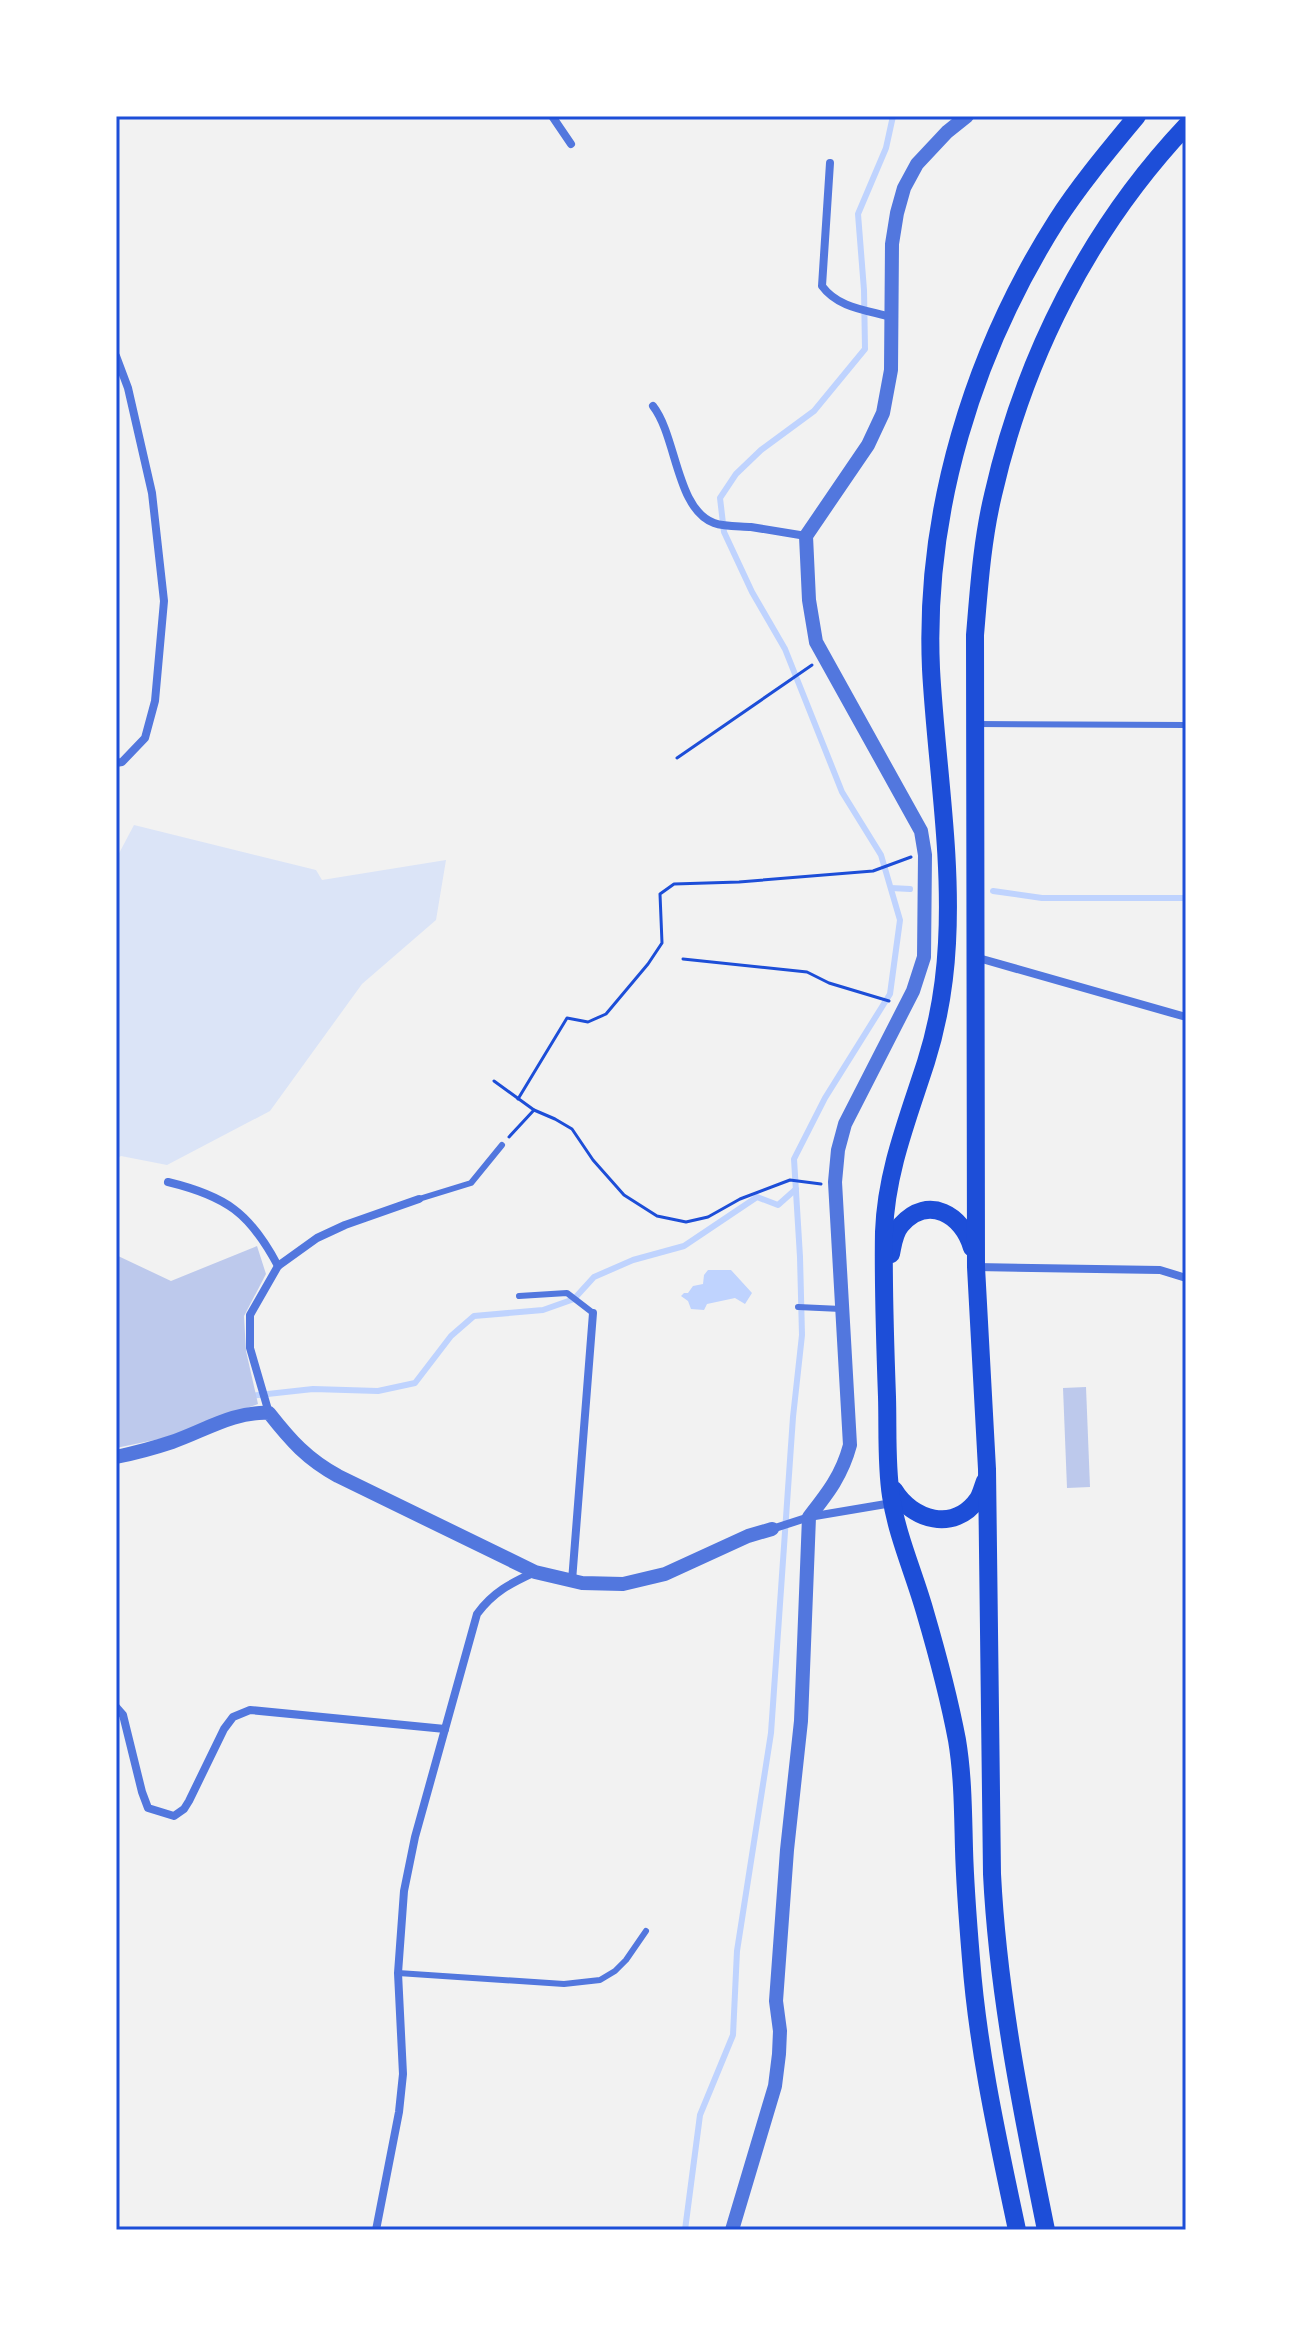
<svg xmlns="http://www.w3.org/2000/svg" width="1302" height="2346" font-family="Arial,sans-serif">
	<style>
		.green { fill: #dbe4f7 }
		.water { fill: #bfd3fe }
		.lines { fill: none; stroke-linecap: round; stroke-linejoin: round }
		.stream { stroke: #bfd3fe; stroke-width: 6 }
		.building { fill: #bdc9ec }
		.path { stroke: #1d4ed8; stroke-width: 3 }
		.service { stroke: #5277de; stroke-width: 6 }
		.minor { stroke: #5277de; stroke-width: 8 }
		.tertiary { stroke: #5277de; stroke-width: 14 }
		.trunk { stroke: #1d4ed8; stroke-width: 18 }
		.neatline { fill: none; stroke: #1d4ed8; stroke-width: 3 }
	</style>
	<rect width="100%" height="100%" fill="#f2f2f2"/>
	<path class="green" d="M134 825 316 870 322 880 446 860 436 920 362 984 270 1111 167 1165 121 1156 116 1159V859Z"/>
	<path class="water" d="M708 1270H731L752 1293 745 1304 735 1298 707 1304 704 1310 691 1309 688 1301 681 1296 684 1293H688L693 1286 703 1284 704 1275Z"/>
	<g class="lines">
		<g class="stream">
			<path d="M891 888 910 889"/>
			<path d="M993 891 1042 898H1186"/>
			<path d="M249 1396 313 1389 378 1391 415 1383 451 1336 474 1316 543 1310 574 1299 594 1277 633 1260 684 1246 757 1197 778 1205 796 1189"/>
			<path d="M685 2230 700 2115 733 2035 737 1951 771 1733 793 1417 802 1335 800 1257 794 1159 825 1098 890 994 900 920 881 855 842 792 785 649 752 592 724 532 720 498 736 474 761 450 814 411 865 349 864 290 858 214 886 148 893 116"/>
		</g>
	</g>
	<g class="building">
		<path d="M257 1246 266 1274 244 1316 246 1351 258 1404 164 1438 116 1448V1255L171 1281Z"/>
		<path d="M1086 1387 1090 1487 1067 1488 1063 1388Z"/>
	</g>
	<g class="lines">
		<g class="path">
			<path d="M677 758 812 665"/>
			<path d="M683 959 807 972 829 983 889 1001"/>
			<path d="M494 1081 534 1110 555 1119 572 1129 593 1160 624 1195 657 1216 686 1222 708 1217 740 1199 790 1180 821 1184"/>
			<path d="M518 1099 567 1018 588 1022 606 1014 648 964 662 943 660 894 674 884 739 882 873 871 911 857"/>
			<path d="M509 1137 534 1110"/>
		</g>
		<g class="service">
			<path d="M976 724 1186 725"/>
			<path d="M419 1199 471 1183 502 1145"/>
			<path d="M519 1296 567 1293 593 1313"/>
			<path d="M798 1307 841 1309"/>
			<path d="M398 1973 564 1984 600 1980 615 1971 626 1960 646 1931"/>
		</g>
		<g class="minor">
			<path d="M552 116 571 144"/>
			<path d="M830 163 822 286C838 308 866 310 891 317"/>
			<path d="M116 356 128 388 152 493 164 601 155 701 145 738 122 762 116 763"/>
			<path d="M653 406C677 437 676 509 714 523 725 527 740 526 751 527 770 530 788 533 806 536"/>
			<path d="M975 957 1186 1017"/>
			<path d="M168 1182C226 1196 250 1213 278 1266"/>
			<path d="M976 1267 1160 1270 1186 1278"/>
			<path d="M269 1413 250 1348V1315L278 1266 317 1238 345 1225 419 1199"/>
			<path d="M772 1529 809 1517 892 1503"/>
			<path d="M572 1581 593 1313"/>
			<path d="M116 1707 123 1715 142 1792 148 1808 174 1816 184 1809 189 1801 224 1729 233 1717 250 1710 445 1729"/>
			<path d="M376 2230 399 2112 403 2074 398 1973 404 1891 415 1837 477 1614C493 1592 511 1583 535 1572"/>
		</g>
		<g class="tertiary">
			<path d="M116 1457C135 1453 154 1448 172 1442 204 1431 234 1411 269 1413 291 1441 307 1459 338 1476L535 1572 582 1583 623 1584 665 1574 748 1536 772 1529"/>
			<path d="M732 2230 775 2086 779 2054 780 2031 776 2001 787 1850 801 1721 809 1517C828 1493 842 1475 850 1445L835 1182 838 1150 845 1124 913 991 924 957 925 855 921 831 816 642 809 600 806 536 868 445 883 413 891 370 892 244 897 213 904 188 917 164 947 132 967 116"/>
		</g>
		<g class="trunk">
			<path d="M891 1254C893 1244 894 1233 901 1225 928 1194 963 1215 972 1248"/>
			<path d="M894 1490C912 1520 954 1533 978 1499 981 1494 983 1486 985 1481"/>
			<path d="M1017 2230C998 2140 978 2051 971 1959 968 1923 965 1886 964 1849 963 1813 963 1776 957 1740 949 1698 937 1653 925 1612 914 1573 897 1536 891 1496 886 1464 888 1429 887 1397 885 1342 883 1287 884 1232 886 1172 908 1118 926 1062 938 1024 945 983 947 943 952 851 936 761 931 669 924 512 973 352 1057 220 1081 183 1109 150 1137 116"/>
			<path d="M1046 2230C1022 2112 998 1994 992 1874L987 1469 976 1267 975 635C979 588 982 541 993 495 1024 358 1089 229 1186 126"/>
		</g>
	</g>
	<rect width="1302" height="2346" fill="none" stroke="#ffffff" stroke-width="236"/>
	<rect x="118" y="118" width="1066" height="2110" class="neatline"/>
</svg>
